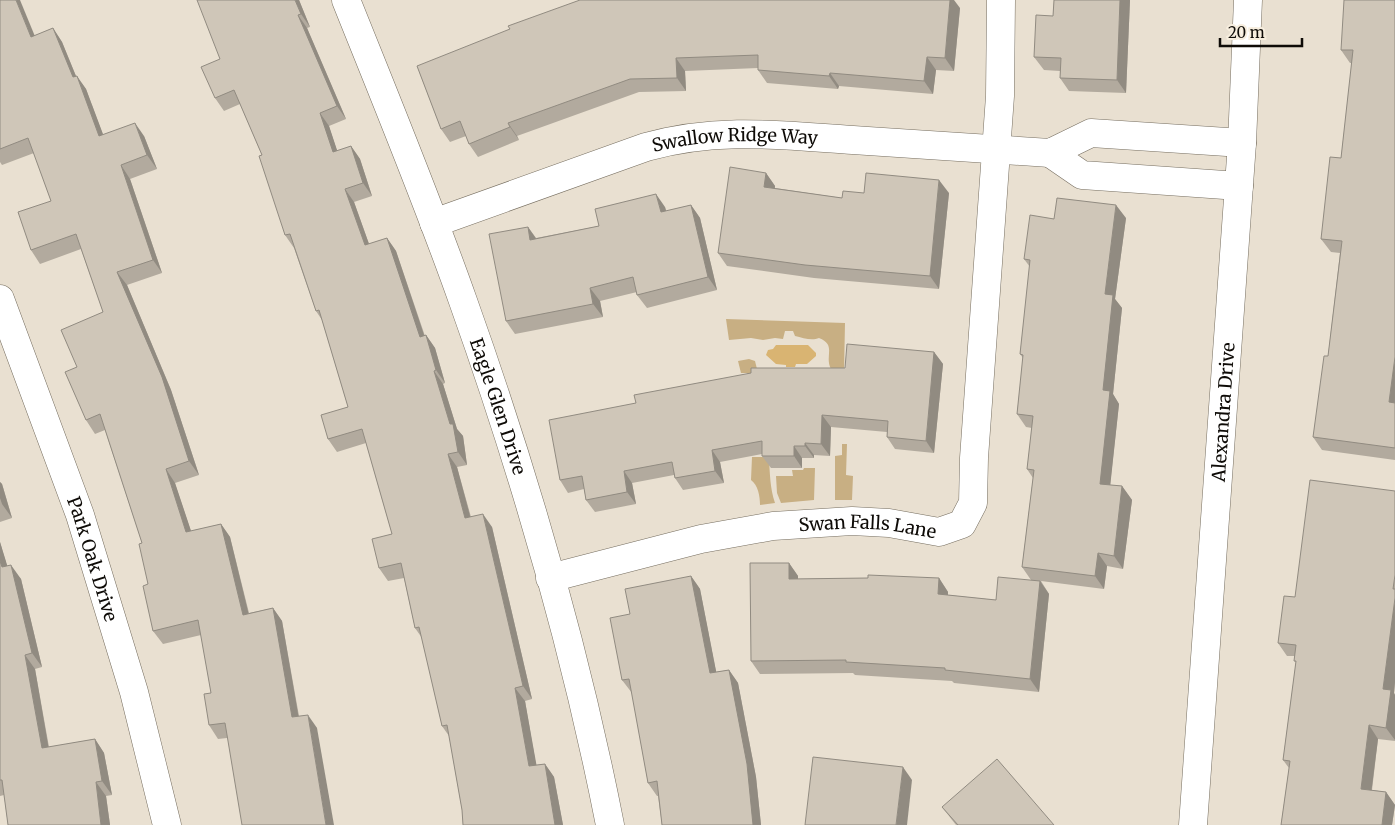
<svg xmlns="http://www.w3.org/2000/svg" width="1395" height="825" font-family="Merriweather,serif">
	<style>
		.green { fill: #c8af83 }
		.water { fill: #d9b472 }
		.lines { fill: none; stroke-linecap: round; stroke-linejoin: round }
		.minor-casing { stroke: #766e60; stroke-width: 29 }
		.minor { stroke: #fff; stroke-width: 28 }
		.wall { fill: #b2aa9e }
		.shaded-wall { fill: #918b81 }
		.building { fill: #cfc6b8; stroke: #918b81 }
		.labels { text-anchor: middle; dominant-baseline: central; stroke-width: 4; stroke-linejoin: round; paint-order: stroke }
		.street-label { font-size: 18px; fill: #0e0b07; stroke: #f7eede }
	</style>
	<rect width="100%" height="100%" fill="#e9e0d1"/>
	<g class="green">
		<path d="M726 319 845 323 844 373 831 369C824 356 837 345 819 338 812 341 803 338 795 336L793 331H785L783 339 775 338 763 340 751 338 729 340Z"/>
		<path d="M749 359 755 361 757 369 747 381V373H741L738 361Z"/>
		<path d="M842 444H847L846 475 853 476 852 500H835V456L842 455Z"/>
		<path d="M752 457H765L769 460C770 474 770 488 775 503L760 505C760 496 758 485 751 480Z"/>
		<path d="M804 468H815L814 500 781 503 777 493 776 476H793L792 470H803Z"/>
	</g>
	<path class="water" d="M776 345H808L816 353V356L807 364H796L795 367H786V365L776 364 766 355 768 350 773 349Z"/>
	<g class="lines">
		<defs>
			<g id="minor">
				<path id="s1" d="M346 0C386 100 427 199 463 301 524 472 575 647 610 825"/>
				<path d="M1050 153 1082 175 1239 186"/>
				<path id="s2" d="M434 223 646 147C717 127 780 135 853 140 919 144 985 149 1050 153L1091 133 1242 143"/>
				<path id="s3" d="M0 299 80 515 134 692 167 825"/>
				<path id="s4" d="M550 578 701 539 773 526 852 521 889 523 939 532 962 524 973 503 974 458 1000 96 1001 0"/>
				<path id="s5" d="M1193 825 1242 143 1248 0"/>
			</g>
		</defs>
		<use href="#minor" class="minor-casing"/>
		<use href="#minor" class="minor"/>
	</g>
	<g class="wall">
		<path d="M0 0 34 36 53 28 62 42 76 76 86 89 103 135 144 136 157 169 130 179 162 273 127 285 171 390 199 475 175 483 191 531 221 524 230 537 249 613 273 608 282 621 299 716 317 728 218 739 209 725 211 693 201 635 163 644 153 631 148 584 142 543 105 430 95 434 86 420 77 367 103 312 81 249 40 264 31 250 51 201 34 153 2 165 0 162Z"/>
		<path d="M299 0 310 27 307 28 346 119 329 126 337 151 351 146 360 159 372 196 354 202 369 244 387 238 396 251 425 336 426 335 435 348 445 383 443 384 457 429 463 436 467 465 457 467 471 517 492 527 532 699 525 701 536 765 545 764 554 777 563 825H463L462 810 449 736 442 726 422 638 415 628 404 578 388 581 379 568 392 534 366 443 337 452 328 439 348 407 322 320 316 311 294 248 285 235 262 155 240 104 224 111 215 98 220 59Z"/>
		<path d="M1054 0H1130L1126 93 1069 91 1060 78V71L1044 70 1034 57 1053 16Z"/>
		<path d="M1395 0V460L1322 450 1313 437 1328 356 1340 253 1331 252 1321 239 1341 158 1352 63H1350L1341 50Z"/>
		<path d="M960 8 954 71 936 70 933 94 839 86 838 89 767 83 758 70V68L685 71 686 91 639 92 517 136 519 140 478 157 469 144 466 136 450 142 441 129 417 66Z"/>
		<path d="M766 173 775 186V188L842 198 864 193H949L939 289 814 278 727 266 718 253Z"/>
		<path d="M691 205 700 218 717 290 647 308 637 295V292L600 301 603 317 515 334 506 321 528 227 536 238 599 226 665 207 666 211Z"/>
		<path d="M1126 218 1115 299 1122 308 1113 394 1119 404 1110 485 1122 486 1132 500 1123 569 1107 566 1104 589 1041 581 1049 594 1039 692 954 683 952 681 855 675 853 673 760 674 751 661 789 563 798 576V579L939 578 948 592V595L996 600 1031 580 1022 567 1033 478 1027 469 1032 428 1026 427 1017 414 1023 358 1020 354 1030 267 1024 259 1054 219Z"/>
		<path d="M934 352 943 364 934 453 895 449 887 437V432L831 427 830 456 814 455V458H802V468H771L762 456V454L720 462 724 483 683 490 675 478 674 475 632 483 636 504 595 512 586 500 584 489 568 493 560 480 845 368Z"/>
		<path d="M0 482 2 484 12 518 0 522Z"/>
		<path d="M1395 491V682L1394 693 1395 695V741L1378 739 1372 790 1386 792 1395 805 1392 825H1281L1289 768 1283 760 1296 662 1294 661 1295 656H1287L1278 643 1295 597Z"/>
		<path d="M0 542 7 566 21 579 42 667 35 669 49 747 95 739 104 753 112 795 106 796 110 825H8L4 795 0 796Z"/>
		<path d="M691 576 700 589 716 672 729 670 738 683 756 777 761 825H662L658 796H657L648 783 632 693 622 680 630 614Z"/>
		<path d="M942 807 1054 825H956Z"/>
	</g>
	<g class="shaded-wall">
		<path d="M16 0H20L41 51 31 37Z"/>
		<path d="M295 0H299L310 27 301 14Z"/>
		<path d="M950 0H954L960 8 954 71 945 58Z"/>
		<path d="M1120 0H1130L1126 93 1117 80Z"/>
		<path d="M298 15 307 28 346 119 337 106Z"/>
		<path d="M53 28 62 42 82 91 73 77Z"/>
		<path d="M927 57 936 70 933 94 924 81Z"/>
		<path d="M676 58 685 71 686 91 677 78Z"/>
		<path d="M830 73 839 86 838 89 829 76Z"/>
		<path d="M77 76 86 89 109 150 99 136Z"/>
		<path d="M320 113 329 126 342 165 333 152Z"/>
		<path d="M135 123 144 136 157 169 147 155Z"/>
		<path d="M508 123 517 136 519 140 510 127Z"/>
		<path d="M351 146 360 159 372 196 363 183Z"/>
		<path d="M121 165 130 179 162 273 153 260Z"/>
		<path d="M766 173 775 186 773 200 764 187Z"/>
		<path d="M939 180 949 193 939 289 930 276Z"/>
		<path d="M345 189 354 202 374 258 365 245Z"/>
		<path d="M656 194 665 207 670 225 661 212Z"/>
		<path d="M691 205 700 218 717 290 708 277Z"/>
		<path d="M1116 205 1126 218 1115 299 1122 308 1113 394 1119 404 1109 497 1100 484 1105 294Z"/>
		<path d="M528 227 537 240H530Z"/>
		<path d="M387 238 396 251 429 350 420 337Z"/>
		<path d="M117 272 127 285 171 390 199 475 189 461Z"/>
		<path d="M590 288 600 301 603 317 593 304Z"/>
		<path d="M426 335 435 348 445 383 436 370Z"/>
		<path d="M934 352 943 364 934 453 926 441Z"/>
		<path d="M1395 357V410L1389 402Z"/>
		<path d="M434 371 443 384 457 429 463 436 467 465 458 452 450 424Z"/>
		<path d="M822 415 831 427 830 456 821 444Z"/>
		<path d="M805 443 814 455V458L805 446Z"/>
		<path d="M794 446 802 458V468L794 456Z"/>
		<path d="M712 450 720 462 724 483 715 471Z"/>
		<path d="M448 454 457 467 474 531 465 518Z"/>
		<path d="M166 469 175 483 196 546 186 532Z"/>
		<path d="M624 471 632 483 636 504 627 492Z"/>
		<path d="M0 482 2 484 12 518 2 504 0 498Z"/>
		<path d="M1122 486 1132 500 1123 569 1114 556Z"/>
		<path d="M483 514 492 527 532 699 523 686Z"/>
		<path d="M221 524 230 537 252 628 243 615Z"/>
		<path d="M0 542 12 581 2 567 0 561Z"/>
		<path d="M1098 553 1107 566 1104 589 1095 576Z"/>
		<path d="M789 563 798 576V592L789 579Z"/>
		<path d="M11 565 21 579 42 667 32 653Z"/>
		<path d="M691 576 700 589 719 686 710 673Z"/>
		<path d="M939 578 948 592 947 607 938 594Z"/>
		<path d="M1040 581 1049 594 1039 692 1030 679Z"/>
		<path d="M1395 598V682L1394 693 1395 695V740L1386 728 1383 689Z"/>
		<path d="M273 608 282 621 301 731 292 717Z"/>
		<path d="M25 655 35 669 51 762 42 748Z"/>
		<path d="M729 670 738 683 756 777 761 825H753Z"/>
		<path d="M515 688 525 701 539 779 529 766Z"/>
		<path d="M308 715 317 728 334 825H326Z"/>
		<path d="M1369 725 1378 739 1370 802 1361 789Z"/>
		<path d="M95 739 104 753 112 795 102 781Z"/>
		<path d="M545 764 554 777 563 825H555Z"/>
		<path d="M903 767 912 780 907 825H896Z"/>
		<path d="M96 782 106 796 110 825H101Z"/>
		<path d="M1386 792 1395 805 1392 825H1382Z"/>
	</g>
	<g class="building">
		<path d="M0 0H16L31 37 53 28 73 77 77 76 99 136 135 123 147 155 121 165 153 260 117 272 162 377 189 461 166 469 186 532 221 524 243 615 273 608 292 717 308 715 326 825H242L225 723 209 725 204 694 211 693 198 620 153 631 143 586 148 584 139 544 142 543 100 414 86 420 65 372 77 367 61 330 103 312 76 234 31 250 18 212 51 201 28 138 0 149Z"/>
		<path d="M197 0H295L301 14 298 15 337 106 320 113 333 152 351 146 363 183 345 189 365 245 387 238 420 337 426 335 436 370 434 371 450 424H453L458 452 448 454 465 518 483 514 523 686 515 688 529 766 545 764 555 825H463L462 810 447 725 442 726 419 627 415 628 401 563 379 568 372 539 392 534 362 429 328 439 321 415 348 407 319 310 316 311 290 234 285 235 259 156 262 155 234 90 215 98 201 67 220 59Z"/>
		<path d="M580 0H950L945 58 927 57 924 81 830 73 829 76 758 70V55L676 58 677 78 630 79 508 123 510 127 469 144 460 121 441 129 417 66 510 29 508 26Z"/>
		<path d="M1054 0H1120L1117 80 1060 78 1061 58 1034 57 1036 15 1053 16Z"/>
		<path d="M1344 0H1395V357L1389 402 1395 403V448L1313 437 1324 356H1328L1342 241 1321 239 1330 157 1341 158 1353 50H1341Z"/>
		<path d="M730 167 766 173 764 187 842 198 843 191 864 193 866 173 939 180 930 276 805 265 718 253Z"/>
		<path d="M656 194 661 212 691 205 708 277 637 295 633 277 590 288 593 304 506 321 489 234 528 227 530 240 599 226 595 209Z"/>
		<path d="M1057 198 1116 205 1105 294 1113 295 1103 390 1110 391 1100 484 1122 486 1114 556 1098 553 1095 576 1022 567 1034 470 1027 469 1033 416 1017 414 1023 355 1020 354 1030 260 1024 259 1030 215 1054 219Z"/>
		<path d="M847 344 934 352 926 441 887 437 888 421 822 415 821 444 805 443V446H794V456H762V441L712 450 715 471 675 478 672 462 624 471 627 492 586 500 582 476 560 480 549 420 636 403 634 395 751 373V368H845Z"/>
		<path d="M1310 480 1395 491V575L1393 589H1395V598L1383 689 1391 690 1386 728 1369 725 1361 789 1386 792 1382 825H1281L1290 761 1283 760 1296 661H1294L1296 645 1278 643 1284 596 1295 597Z"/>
		<path d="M0 561 2 567 11 565 32 653 25 655 42 748 95 739 102 781 96 782 101 825H8L2 780H0Z"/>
		<path d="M750 563H789V579L868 578V575L939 578 938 594 996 600 998 577 1040 581 1030 679 945 670V668L846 662V660L751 661Z"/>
		<path d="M691 576 710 673 729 670 747 764 753 825H662L657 781 648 783 629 679 622 680 610 618 630 614 625 589Z"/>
		<path d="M813 757 903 767 896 825H805Z"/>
		<path d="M997 759 1054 825H958L942 807Z"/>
	</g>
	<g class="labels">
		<g class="street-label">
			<text stroke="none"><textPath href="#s2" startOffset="315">Swallow Ridge Way</textPath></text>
			<text stroke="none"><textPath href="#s1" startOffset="434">Eagle Glen Drive</textPath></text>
			<text stroke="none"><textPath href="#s5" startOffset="414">Alexandra Drive</textPath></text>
			<text stroke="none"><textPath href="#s4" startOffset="324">Swan Falls Lane</textPath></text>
			<text stroke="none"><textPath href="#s3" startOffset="276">Park Oak Drive</textPath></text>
		</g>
	</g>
	<path d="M1220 38v8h82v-8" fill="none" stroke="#0e0b07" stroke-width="2.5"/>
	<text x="1228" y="38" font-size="15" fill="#0e0b07" stroke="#f7eede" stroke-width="4" paint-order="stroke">20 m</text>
</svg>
